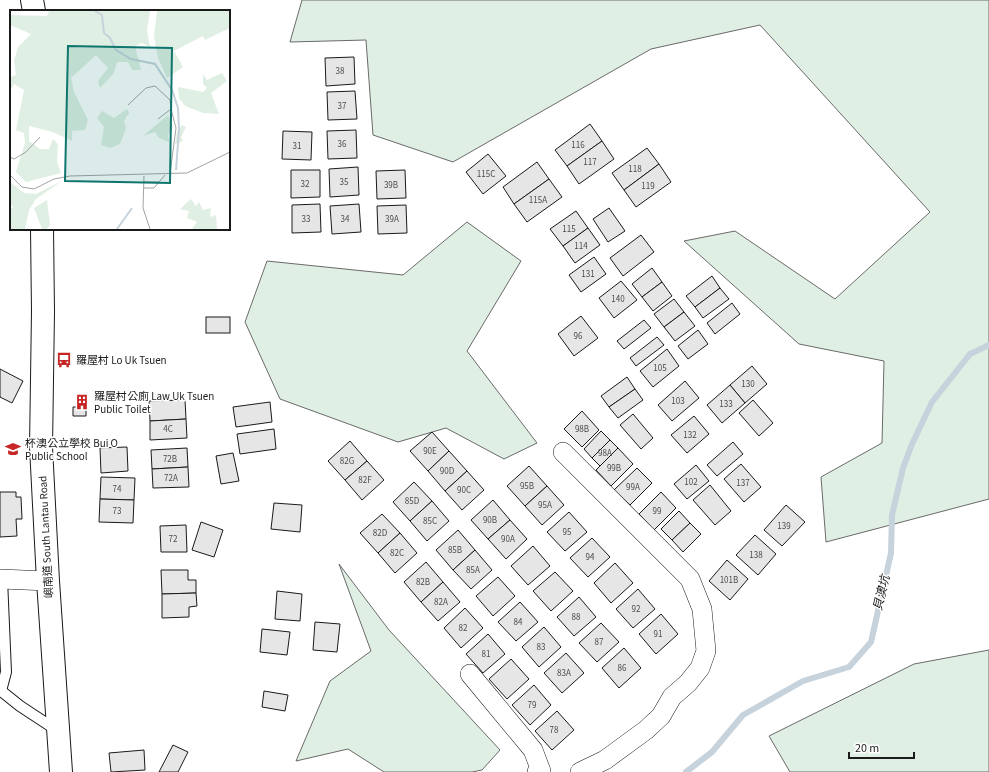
<svg xmlns="http://www.w3.org/2000/svg" width="989" height="772" font-family="'Source Sans 3','Noto Sans TC',sans-serif">
	<style>
		.green { fill: #e0efe3; stroke: #6a6a6a }
		.lines { fill: none; stroke-linecap: round; stroke-linejoin: round }
		.stream { stroke: #c6d2dc; stroke-width: 6 }
		.building { fill: #e6e6e6; stroke: #1a1a1a }
		.lane-casing { stroke: #1a1a1a; stroke-width: 12 }
		.street-casing { stroke: #1a1a1a; stroke-width: 20 }
		.secondary-casing { stroke: #1a1a1a; stroke-width: 24 }
		.lane { stroke: #fff; stroke-width: 10 }
		.street { stroke: #fff; stroke-width: 19 }
		.secondary { stroke: #fff; stroke-width: 22 }
		.labels { text-anchor: middle; dominant-baseline: central; stroke-width: 3; stroke-linejoin: round; paint-order: stroke }
		.number-label { font-size: 9px; fill: #4d4d4d }
		.poi-label { font-size: 11px; fill: #1a1a1a; stroke: #fff; text-anchor: start }
		.street-label { font-size: 11px; fill: #1a1a1a; stroke: #fff }
		.water-label { font-size: 12px; font-style: italic; fill: #1a1a1a; stroke: #fff }
		.inset-river { fill: none; stroke: #c6d2dc; stroke-width: 2 }
		.inset-road { fill: none; stroke: #a3a3a3; stroke-width: 1 }
		.view { fill: #0f766e; fill-opacity: 0.15; stroke: #0f766e; stroke-width: 2 }
		.inset-edge { fill: none; stroke: #1a1a1a; stroke-width: 2 }
	</style>
	<rect width="100%" height="100%" fill="#fff"/>
	<g class="green">
		<path d="M302 0H989V499L826 542 821 477 882 443 884 361 799 344 684 241 735 231 835 299 930 212 760 25 651 49 453 162 373 135 366 40 290 42Z"/>
		<path d="M467 222 521 261 467 351 537 443 504 459 446 428 398 442 280 399 245 322 267 261 403 275Z"/>
		<path d="M339 564 389 630 500 750 482 770 472 772H384L348 749 296 761 330 681 371 651Z"/>
		<path d="M989 650V772H790L769 736 914 664Z"/>
	</g>
	<g class="lines">
		<path class="stream" d="M686 772 712 752 743 715 803 681 849 667 871 642 891 553 892 515 903 468 912 444 932 402 970 354 989 345"/>
	</g>
	<g class="building">
		<path d="M354 57 355 84 326 86 325 58Z"/>
		<path d="M355 91 357 119 328 120 327 92Z"/>
		<path d="M590 124 602 141 567 166 555 150Z"/>
		<path d="M356 130 357 158 328 159 327 131Z"/>
		<path d="M283 131 312 132 311 160 282 159Z"/>
		<path d="M602 141 614 159 579 184 567 166Z"/>
		<path d="M647 148 659 164 624 190 612 173Z"/>
		<path d="M488 154 506 176 483 194 466 172Z"/>
		<path d="M537 162 549 179 514 204 503 187Z"/>
		<path d="M659 164 671 182 636 207 624 190Z"/>
		<path d="M358 167 359 195 330 197 329 169Z"/>
		<path d="M291 170H320V197L291 198Z"/>
		<path d="M405 170 406 198 377 199 376 171Z"/>
		<path d="M549 179 562 197 527 222 514 204Z"/>
		<path d="M320 204 321 232 292 233V205Z"/>
		<path d="M359 204 361 232 332 234 330 206Z"/>
		<path d="M406 205 407 233 378 234 377 206Z"/>
		<path d="M609 208 625 231 608 242 593 219Z"/>
		<path d="M576 211 588 228 563 246 550 229Z"/>
		<path d="M588 228 600 245 575 263 563 246Z"/>
		<path d="M641 235 654 252 623 276 610 258Z"/>
		<path d="M594 257 606 274 581 292 569 275Z"/>
		<path d="M652 268 662 282 642 297 632 284Z"/>
		<path d="M712 276 720 288 695 307 686 296Z"/>
		<path d="M621 281 637 300 614 318 599 298Z"/>
		<path d="M662 282 672 296 653 311 642 297Z"/>
		<path d="M720 288 729 299 703 318 695 307Z"/>
		<path d="M674 299 684 312 664 327 654 314Z"/>
		<path d="M732 303 740 314 715 334 707 323Z"/>
		<path d="M684 312 695 326 675 341 664 327Z"/>
		<path d="M581 316 598 338 574 356 558 334Z"/>
		<rect x="206" y="317" width="24" height="16"/>
		<path d="M644 320 651 328 624 349 617 341Z"/>
		<path d="M698 330 708 344 688 359 678 346Z"/>
		<path d="M657 337 664 345 636 366 630 358Z"/>
		<path d="M667 349 679 366 653 387 640 371Z"/>
		<path d="M752 366 767 384 745 403 730 385Z"/>
		<path d="M0 369 23 381 12 403 0 397Z"/>
		<path d="M627 377 635 389 609 407 601 396Z"/>
		<path d="M685 381 699 398 672 421 658 405Z"/>
		<path d="M730 385 745 403 722 423 707 405Z"/>
		<path d="M635 389 643 400 618 418 609 407Z"/>
		<path d="M79 396H86V416H73V407H79Z"/>
		<path d="M185 400 186 419 150 421 149 401Z"/>
		<path d="M753 400 773 423 759 436 739 413Z"/>
		<path d="M270 402 272 422 236 427 233 407Z"/>
		<path d="M582 411 599 430 582 447 564 429Z"/>
		<path d="M633 414 653 438 641 449 620 425Z"/>
		<path d="M694 416 709 434 687 453 671 435Z"/>
		<path d="M186 419 187 438 150 440V421Z"/>
		<path d="M274 429 276 449 240 454 237 434Z"/>
		<path d="M601 431 610 440 592 458 584 449Z"/>
		<path d="M432 432 449 451 428 471 410 451Z"/>
		<path d="M610 440 618 448 600 466 592 458Z"/>
		<path d="M350 441 367 461 345 480 328 461Z"/>
		<path d="M733 442 743 454 717 476 707 465Z"/>
		<path d="M127 447 128 471 101 473 100 448Z"/>
		<path d="M187 448 188 467 152 469 151 450Z"/>
		<path d="M618 448 633 464 611 486 596 470Z"/>
		<path d="M449 451 467 471 445 491 428 471Z"/>
		<path d="M233 453 239 481 221 484 216 456Z"/>
		<path d="M367 461 384 480 362 500 345 480Z"/>
		<path d="M741 464 761 487 744 502 724 479Z"/>
		<path d="M696 465 709 481 687 499 674 484Z"/>
		<path d="M529 466 547 486 525 506 507 486Z"/>
		<path d="M188 467 189 487 153 488 152 469Z"/>
		<path d="M637 468 652 483 630 505 614 490Z"/>
		<path d="M467 471 484 490 462 510 445 491Z"/>
		<path d="M101 477 135 478 134 500 100 499Z"/>
		<path d="M414 482 432 501 410 521 393 502Z"/>
		<path d="M710 485 731 511 715 525 693 500Z"/>
		<path d="M547 486 564 505 542 525 525 506Z"/>
		<path d="M0 492H16V497H21L22 519H16L17 536 0 537Z"/>
		<path d="M661 492 676 508 654 530 639 514Z"/>
		<path d="M100 499 134 500 133 523 99 522Z"/>
		<path d="M493 500 510 520 488 539 471 520Z"/>
		<path d="M432 501 449 521 427 541 410 521Z"/>
		<path d="M274 503 302 505 300 532 271 529Z"/>
		<path d="M786 505 805 522 782 546 764 530Z"/>
		<path d="M679 511 690 523 672 540 661 529Z"/>
		<path d="M569 512 587 532 565 551 547 532Z"/>
		<path d="M382 514 400 533 378 553 360 533Z"/>
		<path d="M510 520 527 539 506 559 488 539Z"/>
		<path d="M201 522 223 530 214 557 192 550Z"/>
		<path d="M690 523 701 534 683 552 672 540Z"/>
		<path d="M186 525 187 552H161L160 526Z"/>
		<path d="M458 530 475 550 453 570 436 550Z"/>
		<path d="M400 533 417 553 395 573 378 553Z"/>
		<path d="M755 535 776 554 758 575 736 555Z"/>
		<path d="M592 538 610 557 588 577 570 558Z"/>
		<path d="M533 546 550 566 528 585 511 566Z"/>
		<path d="M475 550 492 570 471 589 453 570Z"/>
		<path d="M727 560 748 579 730 600 709 581Z"/>
		<path d="M426 562 443 582 421 602 404 582Z"/>
		<path d="M615 563 633 583 611 603 594 583Z"/>
		<path d="M161 570H188V580H196V593L162 594Z"/>
		<path d="M555 572 573 591 551 611 533 591Z"/>
		<path d="M498 577 515 596 493 616 476 596Z"/>
		<path d="M443 582 460 602 438 621 421 602Z"/>
		<path d="M638 589 655 609 633 628 616 609Z"/>
		<path d="M277 591 302 594 300 621 275 619Z"/>
		<path d="M196 593 197 606 189 607V617L162 618V594Z"/>
		<path d="M579 597 596 617 574 636 557 617Z"/>
		<path d="M520 602 538 622 516 641 498 622Z"/>
		<path d="M465 608 483 628 461 648 444 628Z"/>
		<path d="M661 614 678 634 656 654 639 634Z"/>
		<path d="M315 622 340 624 337 652 313 650Z"/>
		<path d="M601 623 619 642 597 662 579 643Z"/>
		<path d="M544 627 561 647 539 667 522 647Z"/>
		<path d="M262 629 290 632 287 655 260 652Z"/>
		<path d="M488 634 505 654 483 673 466 654Z"/>
		<path d="M624 648 641 668 619 688 602 668Z"/>
		<path d="M566 653 584 673 562 693 544 673Z"/>
		<path d="M511 659 529 679 507 699 489 679Z"/>
		<path d="M534 685 551 705 530 725 512 705Z"/>
		<path d="M264 691 288 695 285 711 262 707Z"/>
		<path d="M557 711 574 730 552 750 535 731Z"/>
		<path d="M173 745 188 752 178 772H159Z"/>
		<path d="M144 750 145 770 111 772 109 753Z"/>
	</g>
	<g class="lines">
		<defs>
			<g id="lane">
				<path d="M0 690 20 706 58 731"/>
				<path d="M1 691 6 672 2 579"/>
			</g>
			<g id="street">
				<path d="M563 452 690 579 702 609 706 651 700 668 688 683 672 697 661 716 646 730 605 760 580 772"/>
				<path d="M0 579 48 581"/>
				<path d="M470 674 533 750 541 771 537 772"/>
			</g>
			<g id="secondary">
				<path d="M32 0 34 11"/>
				<path d="M42 229 43 311 41 447 48 581 61 772"/>
			</g>
		</defs>
		<use href="#lane" class="lane-casing"/>
		<use href="#street" class="street-casing"/>
		<use href="#secondary" class="secondary-casing"/>
		<use href="#lane" class="lane"/>
		<use href="#street" class="street"/>
		<use href="#secondary" class="secondary"/>
	</g>
	<defs>
		<symbol id="bus-bare" viewBox="-9 -9 18 18"><path d="M-5-6H5V4H4V6H2V4H-2V6H-4V4H-5ZM-3.5-4V0h7V-4ZM-3.5 1.2v1.5H-2V1.2ZM2 1.2v1.5H3.5V1.2Z" fill="#c62828" stroke="#fff" stroke-width="2.5" paint-order="stroke"/></symbol>
		<symbol id="building-bare" viewBox="-9 -9 18 18"><path d="M-4-6H4V6H1V3H-1V6H-4ZM-2.5-4.3h1.7v1.8h-1.7ZM.8-4.3h1.7v1.8H.8ZM-2.5-1h1.7V.8h-1.7ZM.8-1h1.7V.8H.8Z" fill="#c62828" stroke="#fff" stroke-width="2.5" paint-order="stroke"/></symbol>
		<symbol id="school-bare" viewBox="-9 -9 18 18"><path d="M0-5L7-2L0 1L-7-2ZM-4 1L0 2.5L4 1V4Q0 6-4 4Z" fill="#c62828" stroke="#fff" stroke-width="2.5" paint-order="stroke"/></symbol>
	</defs>
	<g fill-rule="evenodd">
		<use href="#bus-bare" x="53" y="349" width="22" height="22"/>
		<use href="#building-bare" x="71" y="391" width="22" height="22"/>
		<use href="#school-bare" x="2" y="438" width="22" height="22"/>
	</g>
	<g class="labels">
		<g class="number-label">
			<text x="340" y="71">38</text>
			<text x="342" y="106">37</text>
			<text x="342" y="144">36</text>
			<text x="578" y="145">116</text>
			<text x="297" y="146">31</text>
			<text x="590" y="162">117</text>
			<text x="635" y="169">118</text>
			<text x="486" y="174">115C</text>
			<text x="344" y="182">35</text>
			<text x="305" y="184">32</text>
			<text x="391" y="185">39B</text>
			<text x="648" y="186">119</text>
			<text x="538" y="200">115A</text>
			<text x="306" y="219">33</text>
			<text x="345" y="219">34</text>
			<text x="392" y="219">39A</text>
			<text x="569" y="229">115</text>
			<text x="581" y="246">114</text>
			<text x="588" y="274">131</text>
			<text x="618" y="299">140</text>
			<text x="578" y="336">96</text>
			<text x="660" y="368">105</text>
			<text x="748" y="384">130</text>
			<text x="678" y="401">103</text>
			<text x="726" y="404">133</text>
			<text x="168" y="429">4C</text>
			<text x="582" y="429">98B</text>
			<text x="690" y="435">132</text>
			<text x="430" y="451">90E</text>
			<text x="605" y="453">98A</text>
			<text x="170" y="459">72B</text>
			<text x="347" y="461">82G</text>
			<text x="614" y="468">99B</text>
			<text x="447" y="471">90D</text>
			<text x="171" y="478">72A</text>
			<text x="365" y="480">82F</text>
			<text x="691" y="482">102</text>
			<text x="743" y="483">137</text>
			<text x="527" y="486">95B</text>
			<text x="633" y="487">99A</text>
			<text x="117" y="489">74</text>
			<text x="464" y="490">90C</text>
			<text x="412" y="501">85D</text>
			<text x="545" y="505">95A</text>
			<text x="117" y="511">73</text>
			<text x="657" y="511">99</text>
			<text x="490" y="520">90B</text>
			<text x="430" y="521">85C</text>
			<text x="784" y="526">139</text>
			<text x="567" y="532">95</text>
			<text x="380" y="533">82D</text>
			<text x="173" y="539">72</text>
			<text x="508" y="539">90A</text>
			<text x="455" y="550">85B</text>
			<text x="397" y="553">82C</text>
			<text x="756" y="555">138</text>
			<text x="590" y="557">94</text>
			<text x="473" y="570">85A</text>
			<text x="729" y="580">101B</text>
			<text x="423" y="582">82B</text>
			<text x="441" y="602">82A</text>
			<text x="636" y="609">92</text>
			<text x="576" y="617">88</text>
			<text x="518" y="622">84</text>
			<text x="463" y="628">82</text>
			<text x="658" y="634">91</text>
			<text x="599" y="642">87</text>
			<text x="541" y="647">83</text>
			<text x="486" y="654">81</text>
			<text x="622" y="668">86</text>
			<text x="564" y="673">83A</text>
			<text x="532" y="705">79</text>
			<text x="554" y="730">78</text>
		</g>
		<g class="poi-label">
			<text x="76" y="360">羅屋村 Lo Uk Tsuen</text>
			<text x="94" y="396">羅屋村公廁 Law Uk Tsuen<tspan x="94" dy="13">Public Toilet</tspan></text>
			<text x="25" y="443">杯澳公立學校 Bui O<tspan x="25" dy="13">Public School</tspan></text>
		</g>
		<g class="street-label">
			<text transform="translate(46 537) rotate(-93)">嶼南道 South Lantau Road</text>
		</g>
		<g class="water-label">
			<text transform="translate(882 593) rotate(-77)">貝澳坑</text>
		</g>
	</g>
	<g transform="translate(10 10)">
		<rect width="220" height="220" fill="#fff"/>
		<path d="M39 1H140L137 20 140 37 132 33 125 36 131 60H122L118 52H107L104 63 90 78 88 71 98 58 86 45 61 68 64 82 78 110 75 120 62 121V131L43 122 19 116V131L30 139H39L43 129 48 134 47 152 51 163 16 172 6 162 15 133 14 123 6 120 14 80 4 74 0 81V67L6 65 4 51 8 37 21 24 0 15V5L37 6ZM147 1H220V18L195 30 193 26 164 41 173 57 157 68 148 48 144 26ZM212 63 217 71 201 83 209 104 193 103 175 96 169 88 168 77 193 82 197 78 193 74V64L197 70ZM117 99 119 103 114 111 116 118 110 134 100 138 91 135 94 117 87 108 92 101 104 108ZM158 105 163 117 158 125 159 132 149 128 145 122 133 126ZM172 115 176 117 171 127 173 131 165 134 167 122ZM52 171 26 189 19 200 15 219H0V200L3 197 0 194V172L14 183 26 184ZM181 189 186 196 189 192 193 200 201 198 200 207 206 205 207 219H182L187 212 177 208 179 201 170 199ZM37 190 40 215 37 219H32L24 198Z" fill="#e0efe3"/>
		<path class="inset-river" d="M85 1 92 5 94 23 100 28 106 40 121 49 145 54 162 80 168 98 169 120 166 160M107 219 122 198"/>
		<path class="inset-road" d="M118 95 136 78 145 76 160 90 161 99M148 109 161 99 166 118 160 164M0 147 4 149 16 142 30 127M0 165 12 177 24 179 44 169 60 166 177 163 220 142M134 166 133 198 140 219M134 172H149M134 178H144L155 165"/>
		<path class="view" d="M58 36 162 38 160 173 55 171Z"/>
		<rect width="220" height="220" class="inset-edge"/>
	</g>
	<path d="M849 752v6h65v-6" fill="none" stroke="#1a1a1a" stroke-width="2"/>
	<text x="855" y="752" font-size="12" fill="#1a1a1a" stroke="#ffffff" stroke-width="3" paint-order="stroke">20 m</text>
</svg>
